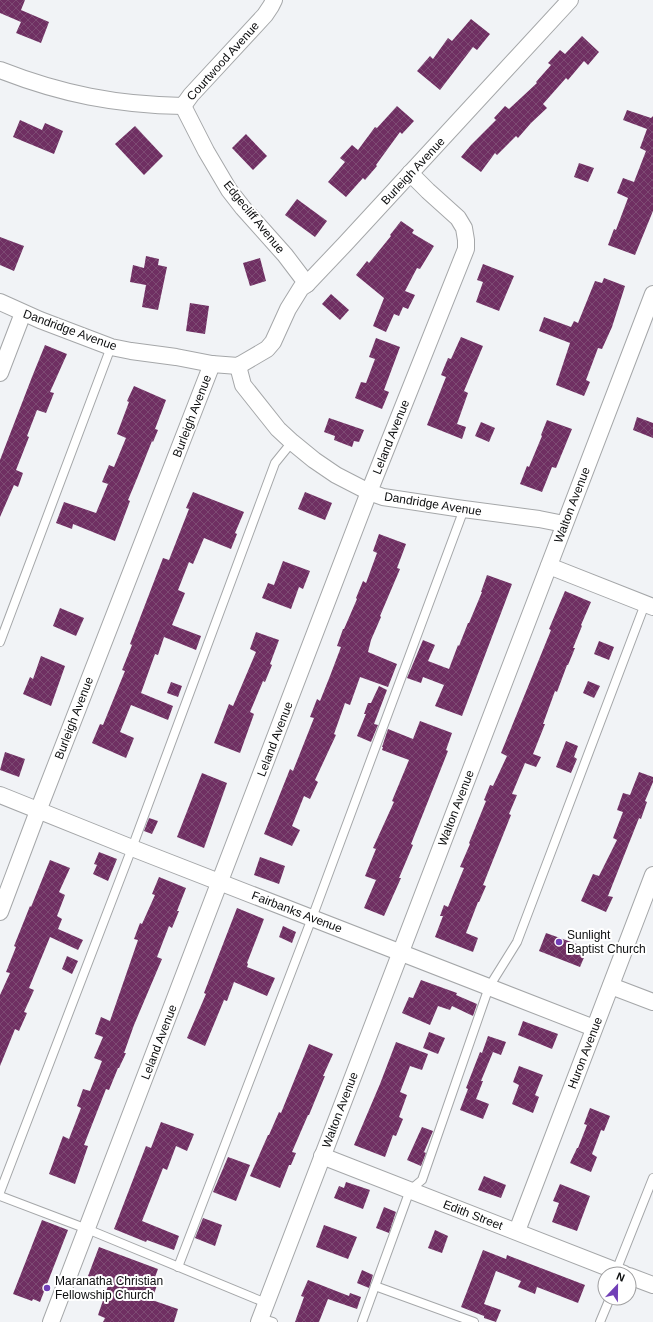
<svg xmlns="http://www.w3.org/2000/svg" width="653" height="1322" font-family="Helvetica,sans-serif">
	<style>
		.building { fill: url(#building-cross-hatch) }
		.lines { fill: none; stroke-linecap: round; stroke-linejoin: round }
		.service-casing { stroke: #a5a7a9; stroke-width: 10 }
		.minor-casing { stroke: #a5a7a9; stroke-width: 18 }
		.service { stroke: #fff; stroke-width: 8 }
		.minor { stroke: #fff; stroke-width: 16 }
		.poi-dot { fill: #7140b7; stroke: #fff; stroke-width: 1.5 }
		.labels { text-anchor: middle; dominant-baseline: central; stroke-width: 4; stroke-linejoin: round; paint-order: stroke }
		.street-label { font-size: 12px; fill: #0c0d0e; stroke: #fff }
		.poi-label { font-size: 12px; fill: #0c0d0e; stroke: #fff; text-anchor: start }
	</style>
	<defs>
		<pattern id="building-cross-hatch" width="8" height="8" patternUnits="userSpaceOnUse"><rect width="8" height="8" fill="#6f2f62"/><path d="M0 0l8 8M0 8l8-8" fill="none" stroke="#7d4a73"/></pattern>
	</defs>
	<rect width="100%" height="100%" fill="#f1f3f6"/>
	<g class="building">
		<path d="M0 0H25L21 10 49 22 41 43 16 33 21 22 0 13Z"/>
		<path d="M471 19 490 34 477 50 473 47 440 90 417 71 430 56 433 59 448 38 452 41Z"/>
		<path d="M582 36 599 52 588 65 584 61 568 80 566 78 543 104 547 108 531 123 518 138 516 136 497 155 495 153 481 172 461 157 471 145 496 120 494 118 505 106 509 109 537 83 536 82 551 65 548 63 560 50 565 54Z"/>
		<path d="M397 106 414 121 402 134 400 132 376 165 377 166 365 180 363 178 346 197 328 182 345 162 340 158 352 145 358 150 375 127 377 128Z"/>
		<path d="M627 110 651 118 653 116V211L635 255 608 245 614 229 616 230 628 198 617 193 623 178 634 182 646 151 640 148 647 129 623 120Z"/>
		<path d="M20 120 42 130 45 123 63 131 54 154 13 137Z"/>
		<path d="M135 126 163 156 144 175 115 144Z"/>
		<path d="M246 134 267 156 253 170 232 148Z"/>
		<path d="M579 163 594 168 588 182 574 177Z"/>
		<path d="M297 199 327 221 315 237 285 215Z"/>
		<path d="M401 221 414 230 412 233 434 246 420 269 417 268 405 291 415 295 408 309 403 307 399 316 394 314 386 332 373 326 384 298 356 275 367 261 369 263 391 236 390 235Z"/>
		<path d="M0 237 24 246 14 271 0 265Z"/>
		<path d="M146 256 159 259 158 265 167 267 158 310 142 307 146 285 130 282 133 265 144 268Z"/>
		<path d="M260 258 266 281 250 286 243 263Z"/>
		<path d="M483 264 514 276 499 311 476 302 483 282 477 280Z"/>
		<path d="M604 278 625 286 612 327 602 349 598 348 586 380 590 382 584 396 556 385 570 343 539 331 544 317 571 327 574 321 578 323 595 281 602 283Z"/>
		<path d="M331 294 349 310 340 320 322 304Z"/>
		<path d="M190 303 209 306 205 334 186 331Z"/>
		<path d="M461 337 483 346 464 391 468 393 457 424 466 427 462 439 427 425 446 377 441 375 448 358 451 359Z"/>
		<path d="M376 338 400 347 384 390 389 392 382 409 355 398 361 382 366 383 375 359 369 357Z"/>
		<path d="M45 345 67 354 50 392 54 393 46 413 37 410 27 436 29 437 16 470 23 473 18 487 14 485 0 517V460L32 377Z"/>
		<path d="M134 386 166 400 155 429 158 430 153 442 152 441 138 476 128 500 130 501 115 541 73 524 72 529 56 523 64 502 96 513 108 484 102 482 109 465 114 467 126 438 117 434 129 402 127 401Z"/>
		<path d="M637 417 653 423V438L633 430Z"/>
		<path d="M329 418 364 430 359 442 354 441 352 447 334 440 335 436 324 432Z"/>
		<path d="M547 420 572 429 556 468 552 467 542 492 520 484 527 466 529 467 542 436 541 435Z"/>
		<path d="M481 422 495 428 489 442 475 436Z"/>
		<path d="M193 492 244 512 235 533 237 534 231 549 204 538 193 564 189 562 178 590 185 593 172 625 201 636 196 650 164 637 158 655 155 654 141 693 173 706 168 720 131 705 120 732 134 738 126 758 92 743 100 724 103 725 125 671 122 670 132 645 130 644 163 558 169 560 189 509 186 508Z"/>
		<path d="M305 492 332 503 325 520 298 509Z"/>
		<path d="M379 534 406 544 397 568 400 569 380 616 381 617 371 640 368 652 397 664 388 687 360 677 350 705 345 703 334 734 336 735 315 780 318 782 310 799 304 796 292 826 300 830 292 846 264 834 290 769 293 771 314 718 310 717 317 699 320 701 330 676 341 647 337 646 343 629H344L357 599 356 598 363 581 366 583 377 553 373 551Z"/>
		<path d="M283 561 310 571 303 589 299 587 291 609 262 598 268 583 274 585Z"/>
		<path d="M487 575 512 584 462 716 435 706 444 685 423 677 421 683 407 678 423 640 435 645 428 661 449 669 458 645 459 646 468 623H469L482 592H481Z"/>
		<path d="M565 591 591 602 581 625 582 626 573 648H575L568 665H567L557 692 555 691 543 724H545L533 754 541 757 536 767 525 763 512 794 517 795 509 814 511 815 483 885 486 886 479 902H478L466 933 478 938 473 952 435 937 443 916H440L444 905 448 907 464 868 460 867 470 844 469 843 486 801 484 800 490 785 493 786 507 756 501 753 551 630 549 629Z"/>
		<path d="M60 608 84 618 76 636 53 626Z"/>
		<path d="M256 632 279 640 270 664 272 665 265 682 263 681 250 712 254 714 240 753 214 743 229 704 233 706 256 652 250 649Z"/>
		<path d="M599 641 614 647 609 660 594 654Z"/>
		<path d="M41 656 65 666 51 706 23 694 30 677 33 679Z"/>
		<path d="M588 681 600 686 594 698 583 693Z"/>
		<path d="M171 682 182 686 178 697 167 693Z"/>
		<path d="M379 686 387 690 374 724 378 725 371 742 357 736 366 714H364L368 703H371Z"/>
		<path d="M420 721 452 733 446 750 448 751 411 844 413 845 399 878H401L384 916 364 908 376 880 365 876 376 849 373 848 394 802 392 801 409 760 382 750 383 747H382L388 729 413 739Z"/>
		<path d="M566 741 578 746 574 757 577 759 571 773 556 767Z"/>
		<path d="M5 752 25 759 19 777 0 770Z"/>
		<path d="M639 772 653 777V782L645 801 647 802 641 819 639 818 608 896 613 897 606 912 581 901 593 874 599 876 617 840 613 838 623 812 617 810 623 793 630 795Z"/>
		<path d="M202 773 227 783 204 848 177 837Z"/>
		<path d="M149 818 158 821 152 834 144 831Z"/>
		<path d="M99 852 117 859 108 881 93 874 97 865 94 864Z"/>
		<path d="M260 857 285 866 279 884 254 875Z"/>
		<path d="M50 860 70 868 59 892 65 895 57 916 62 919 58 929 83 940 78 950 50 937 29 988 34 990 24 1012 27 1013 19 1031 15 1029 0 1066V995L10 973 6 972 16 947 14 946 30 906 31 907Z"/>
		<path d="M159 877 186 888 177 911H179L172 928 169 926 157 957 162 959 134 1025 124 1053H126L119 1068H118L109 1090 106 1089 84 1145 88 1146 75 1184 49 1174 63 1136 69 1139 81 1108 77 1106 83 1089 90 1091 102 1061 94 1058 103 1037 95 1034 101 1017 110 1021 138 940 134 939 140 923 142 924 155 895 152 894Z"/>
		<path d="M237 908 264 919 247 963 248 964 247 967 275 978 267 996 234 982 227 1001 224 1000 205 1046 187 1038 206 994 204 993Z"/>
		<path d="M283 926 296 932 292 943 279 937Z"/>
		<path d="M546 933 588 948 580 967 539 951Z"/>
		<path d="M67 956 78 961 72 974 62 969Z"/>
		<path d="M421 980 457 993 456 995 477 1004 473 1016 452 1006 450 1010 438 1006 430 1025 402 1013 409 997 413 998Z"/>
		<path d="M523 1021 558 1034 552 1049 518 1035Z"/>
		<path d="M429 1032 445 1038 438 1054 423 1048Z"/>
		<path d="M488 1036 506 1042 501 1055 493 1052 481 1081H483L476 1099 489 1104 483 1119 460 1110 468 1089 466 1088 480 1052 482 1053Z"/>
		<path d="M396 1042 428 1054 422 1070 410 1066 400 1092 407 1095 399 1117 403 1119 396 1136 393 1135 385 1157 354 1145 380 1084Z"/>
		<path d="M309 1044 333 1054 323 1076H325L309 1115H308L292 1152 296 1153 291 1165H289L280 1188 250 1176 268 1135H269L279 1112 281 1113Z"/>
		<path d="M519 1066 543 1075 535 1095 539 1097 533 1113 512 1104 519 1085 513 1082Z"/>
		<path d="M590 1108 610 1116 604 1131 601 1130 592 1154 597 1157 591 1172 570 1163 577 1148H578L587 1125 584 1124Z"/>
		<path d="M161 1122 194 1134 187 1151 176 1146 167 1170 163 1168 142 1221 179 1236 174 1250 147 1240 146 1242 114 1229 146 1146 151 1148Z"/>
		<path d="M422 1127 433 1131 424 1152 426 1153 421 1166 407 1160Z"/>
		<path d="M228 1157 250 1165 236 1201 213 1192Z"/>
		<path d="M484 1176 506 1185 501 1198 478 1190Z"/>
		<path d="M346 1182 370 1190 363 1209 334 1198 339 1186 344 1188Z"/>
		<path d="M560 1184 590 1196 577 1231 552 1222 559 1203 553 1201Z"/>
		<path d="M384 1207 396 1212 389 1233 376 1228Z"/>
		<path d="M203 1218 222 1225 215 1246 195 1238Z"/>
		<path d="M42 1220 68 1230 40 1302 33 1299 32 1301 13 1294Z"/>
		<path d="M324 1225 357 1237 348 1259 316 1247Z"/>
		<path d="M435 1230 448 1236 442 1253 428 1248Z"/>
		<path d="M99 1247 158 1269 155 1277 159 1279 152 1300 178 1309 174 1322H103L105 1318 98 1315 109 1283 88 1276Z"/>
		<path d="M483 1250 506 1259 507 1255 585 1285 578 1303 537 1287 535 1294 518 1287 521 1281 496 1271 484 1304 501 1310 496 1322 484 1318V1316L461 1307Z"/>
		<path d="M362 1270 373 1275 369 1288 357 1283Z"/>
		<path d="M308 1280 349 1296 350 1293 361 1297 357 1309 328 1299 319 1322H295L304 1297 301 1296Z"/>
	</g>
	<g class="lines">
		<defs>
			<g id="service">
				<path d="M0 642 111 347"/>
				<path d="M0 1192 132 848 275 463 292 442"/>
				<path d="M0 1196 87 1229 266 1303"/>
				<path d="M178 1267 312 918 464 509"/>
				<path d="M616 1271 653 1178"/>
				<path d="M375 1286 474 1322"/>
				<path d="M260 1318 273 1322"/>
				<path d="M362 1322 410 1190 422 1180 489 987 517 942 645 604"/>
				<path d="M600 1322 610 1298"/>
			</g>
			<g id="minor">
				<path d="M0 70C61 94 117 105 183 106L191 95 265 15 271 6 274 0"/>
				<path d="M183 106 206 151 229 190 243 208 285 255 307 284"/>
				<path d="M0 302 40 320 111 347 131 351 176 357 212 364 238 366 267 349 273 342 288 309 301 288 307 284 345 244 570 0"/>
				<path d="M238 366 243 385 278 429 292 442 314 460 336 475 369 492 383 497 456 508 539 519 564 524"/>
				<path d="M0 373 23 313"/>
				<path d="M549 566 653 607"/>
				<path d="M0 795 132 848 594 1028"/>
				<path d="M0 912 38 811 212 364"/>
				<path d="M611 986 653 1002"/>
				<path d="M322 1156 624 1274"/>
				<path d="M517 1231 653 875"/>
				<path d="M629 1276 653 1285"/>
				<path d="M51 1322 369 492 466 249V240L464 228 458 218 428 191 410 173"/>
				<path d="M259 1322 653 294"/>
			</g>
		</defs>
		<use href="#service" class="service-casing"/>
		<use href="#minor" class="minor-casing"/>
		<use href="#service" class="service"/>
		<use href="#minor" class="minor"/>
	</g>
	<g class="poi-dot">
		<circle cx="559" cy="942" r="4"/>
		<circle cx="47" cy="1288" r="4"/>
	</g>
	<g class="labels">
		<g class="street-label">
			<text transform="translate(223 61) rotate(-48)">Courtwood Avenue</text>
			<text transform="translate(413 171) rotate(-47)">Burleigh Avenue</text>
			<text transform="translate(254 217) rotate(51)">Edgecliff Avenue</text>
			<text transform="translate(70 330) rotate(20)">Dandridge Avenue</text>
			<text transform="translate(192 416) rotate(-69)">Burleigh Avenue</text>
			<text transform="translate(391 437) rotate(-68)">Leland Avenue</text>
			<text transform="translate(433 504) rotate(9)">Dandridge Avenue</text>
			<text transform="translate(572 505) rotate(-69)">Walton Avenue</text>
			<text transform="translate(74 718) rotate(-69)">Burleigh Avenue</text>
			<text transform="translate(275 739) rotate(-69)">Leland Avenue</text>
			<text transform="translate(456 808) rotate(-69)">Walton Avenue</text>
			<text transform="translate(297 912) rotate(21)">Fairbanks Avenue</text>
			<text transform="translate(159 1042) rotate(-69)">Leland Avenue</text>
			<text transform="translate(585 1053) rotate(-69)">Huron Avenue</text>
			<text transform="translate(340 1110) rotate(-69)">Walton Avenue</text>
			<text transform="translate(473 1215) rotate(21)">Edith Street</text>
		</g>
		<g class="poi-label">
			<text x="567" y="935">Sunlight<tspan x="567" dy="14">Baptist Church</tspan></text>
			<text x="55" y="1281">Maranatha Christian<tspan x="55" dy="14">Fellowship Church</tspan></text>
		</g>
	</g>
	<g transform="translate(617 1286) rotate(22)"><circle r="19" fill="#ffffff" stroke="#9e9e9f"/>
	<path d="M0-3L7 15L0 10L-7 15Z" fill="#7140b7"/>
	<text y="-6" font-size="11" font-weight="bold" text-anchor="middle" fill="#0c0d0e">N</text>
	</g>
</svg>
